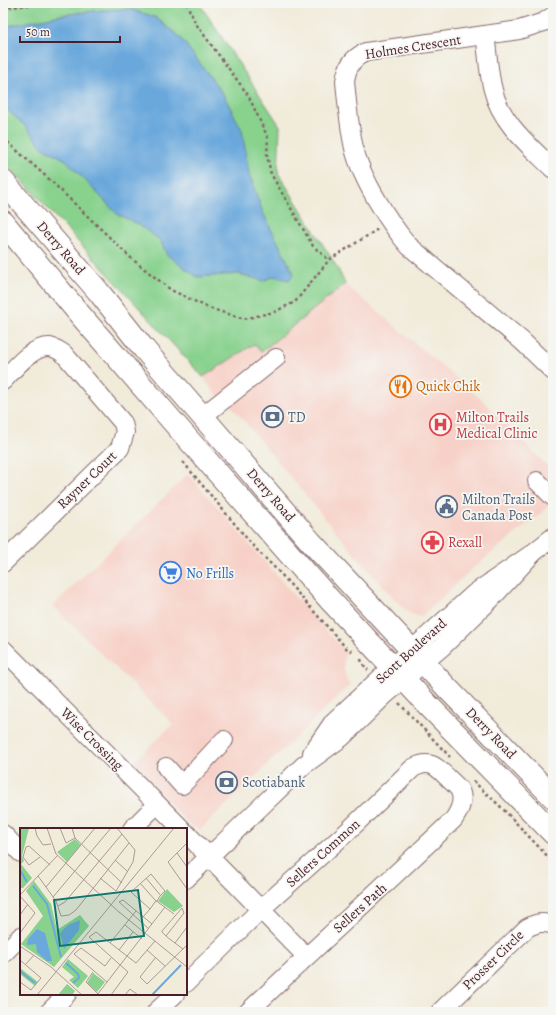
<svg xmlns="http://www.w3.org/2000/svg" width="556" height="1015" font-family="Alegreya,serif">
	<style>
		.built { fill: #f7d1c8 }
		.green { fill: #88d28e; stroke: #69785c }
		.water { fill: #6ba8dc; stroke: #5a6484 }
		.lines { fill: none; stroke-linecap: round; stroke-linejoin: round }
		.minor-casing { stroke: #846668; stroke-width: 20 }
		.major-casing { stroke: #846668; stroke-width: 24 }
		.path { stroke: #846668; stroke-width: 2.5; stroke-dasharray: 3 3; stroke-linecap: butt }
		.minor { stroke: #fff; stroke-width: 18 }
		.major { stroke: #fff; stroke-width: 22 }
		.labels { text-anchor: middle; dominant-baseline: central; stroke-width: 3.5; stroke-linejoin: round; paint-order: stroke }
		.street-label { font-size: 14px; fill: #4a1f2b; stroke: #f6f6f2 }
		.food-label { font-size: 14px; fill: #c56008; stroke: #f6f6f2; text-anchor: start }
		.service-label { font-size: 14px; fill: #4e5e75; stroke: #f6f6f2; text-anchor: start }
		.health-label { font-size: 14px; fill: #be3a42; stroke: #f6f6f2; text-anchor: start }
		.shop-label { font-size: 14px; fill: #366cbe; stroke: #f6f6f2; text-anchor: start }
		.inset-river { fill: none; stroke: #6ba8dc; stroke-width: 2 }
		.inset-road { fill: none; stroke: #ae9994; stroke-width: 1 }
		.view { fill: #0f766e; fill-opacity: 0.15; stroke: #0f766e; stroke-width: 2 }
		.inset-edge { fill: none; stroke: #4a1f2b; stroke-width: 2 }
	</style>
	<rect width="100%" height="100%" fill="#f6f6f2"/>
	<filter id="ink" filterUnits="userSpaceOnUse"><feTurbulence type="fractalNoise" baseFrequency=".025" numOctaves="2"/><feDisplacementMap in="SourceGraphic" scale="8" xChannelSelector="R" yChannelSelector="G"/><feConvolveMatrix kernelMatrix="1 2 1 2 8 2 1 2 1" color-interpolation-filters="sRGB"/></filter>
	<filter id="wash" filterUnits="userSpaceOnUse"><feTurbulence type="fractalNoise" baseFrequency=".012" numOctaves="4" result="noise"/><feDisplacementMap in="SourceGraphic" scale="16" xChannelSelector="R" yChannelSelector="G"/><feGaussianBlur stdDeviation="0.9" result="paint"/><feColorMatrix in="noise" values="0 0 0 0 0 0 0 0 0 0 0 0 0 0 0 0 0 1.4 0 .05"/><feComposite in="paint" operator="in"/></filter>
	<g filter="url(#wash)">
		<rect width="100%" height="100%" fill="#f1ebda"/>
		<g class="built">
			<path d="M345 284 481 399 553 472V503L472 569 421 617 409 613 398 603 356 556 234 409 214 392 203 377 254 344 261 352Z"/>
			<path d="M188 474 306 609 346 652 344 660V670L346 678 350 685 200 830 191 826 131 765 173 724 53 606Z"/>
		</g>
		<path class="green" d="M3 3H199L280 126 278 173 338 269 345 284 261 352 254 344 203 377 3 160Z"/>
		<path class="water" d="M130 9 155 17 180 37 223 94 242 130 249 174 263 213 294 274 289 280 274 276 263 281 239 274 197 277 167 255 160 240 136 223 117 214 66 160 42 147 26 127 3 106V27L61 15 101 10Z"/>
	</g>
	<g filter="url(#ink)">
		<g class="lines">
			<defs>
				<g id="minor">
					<path d="M553 16 544 22 519 30 366 52C352 58 347 67 345 81 347 103 349 126 354 148 361 178 389 223 409 246L522 341 553 371"/>
					<path d="M485 35C488 53 488 72 493 90 501 123 530 146 553 169"/>
					<path d="M3 381C14 369 33 345 50 347 55 348 60 351 64 354L123 423 125 432 120 448 3 563"/>
					<path d="M203 416 276 358"/>
					<path d="M537 481 553 497"/>
					<path d="M3 649 182 829"/>
					<path d="M312 753 334 721 375 683 475 593 533 553 553 537"/>
					<path d="M166 767 182 785 224 740"/>
					<path d="M132 829 157 804"/>
					<path d="M186 833 306 956"/>
					<path d="M3 834 21 853"/>
					<path d="M186 879 304 765 341 738 385 695 442 647 492 598 533 553"/>
					<path d="M3 954 21 936"/>
					<path d="M186 983 261 909 347 832 413 768C430 759 436 766 448 778 451 781 456 785 459 789 465 799 460 810 454 819 386 884 316 947 248 1012"/>
					<path d="M49 1012 67 994"/>
					<path d="M156 1012 175 994"/>
					<path d="M440 1012 527 928C536 923 543 921 553 925"/>
				</g>
				<g id="major">
					<path d="M3 181 98 291 144 349 311 542 449 690 553 797"/>
					<path d="M3 222 82 317 187 438 330 600 427 704 553 833"/>
				</g>
			</defs>
			<use href="#minor" class="minor-casing"/>
			<use href="#major" class="major-casing"/>
			<g class="path">
				<path d="M186 3 196 24 248 95 268 138 267 155 271 174 313 246 329 260"/>
				<path d="M3 8 46 3"/>
				<path d="M3 138 51 181 132 259 171 290 209 308 244 319 274 312 295 302 329 260 378 229"/>
				<path d="M183 462 254 547 280 573 348 650 353 651"/>
				<path d="M361 659 362 663 368 670"/>
				<path d="M399 703 450 757"/>
				<path d="M473 781 502 808 553 862"/>
			</g>
			<use href="#minor" class="minor"/>
			<use href="#major" class="major"/>
		</g>
	</g>
	<defs>
		<symbol id="restaurant-ring" viewBox="-11 -11 22 22"><circle r="9.5" fill="#f6f6f2" stroke="#e8710a" stroke-width="1.5"/><path d="M-5-6h1v4h1v-4h1v4h1v-4h1v5L-1.5 .5V6h-2V.5L-5-1ZM5-6V6H3V1.5H1.5Q1.5-4 5-6Z" fill="#e8710a"/></symbol>
		<symbol id="bank-ring" viewBox="-11 -11 22 22"><circle r="9.5" fill="#f6f6f2" stroke="#5c6f8a" stroke-width="1.5"/><path d="M-6-4H6V4H-6ZM0-2.3a2.3 2.3 0 1 0 0 4.6a2.3 2.3 0 1 0 0-4.6Z" fill="#5c6f8a"/></symbol>
		<symbol id="hospital-ring" viewBox="-11 -11 22 22"><circle r="9.5" fill="#f6f6f2" stroke="#e0444e" stroke-width="1.5"/><path d="M-5-5h3v3.5h4V-5h3V5h-3V1.5h-4V5h-3Z" fill="#e0444e"/></symbol>
		<symbol id="civic-ring" viewBox="-11 -11 22 22"><circle r="9.5" fill="#f6f6f2" stroke="#5c6f8a" stroke-width="1.5"/><path d="M-.6-6.5H3V-4.5H.6V-3L4-1V1h2V6H-6V1h2V-1L-.6-3ZM-1.2 2.5V6h2.4V2.5Z" fill="#5c6f8a"/></symbol>
		<symbol id="pharmacy-ring" viewBox="-11 -11 22 22"><circle r="9.5" fill="#f6f6f2" stroke="#e0444e" stroke-width="1.5"/><path d="M-2-6h4v4h4v4h-4v4h-4v-4h-4v-4h4Z" fill="#e0444e"/></symbol>
		<symbol id="supermarket-ring" viewBox="-11 -11 22 22"><circle r="9.5" fill="#f6f6f2" stroke="#3f7fe0" stroke-width="1.5"/><path d="M-6-5.5h2.5l.6 2H6L4.5 2H-2.5L-4.4-4H-6ZM-1.5 3.2a1.3 1.3 0 1 0 .1 0ZM3 3.2a1.3 1.3 0 1 0 .1 0Z" fill="#3f7fe0"/></symbol>
	</defs>
	<g fill-rule="evenodd">
		<use href="#restaurant-ring" x="388" y="374" width="25" height="25"/>
		<use href="#bank-ring" x="260" y="404" width="25" height="25"/>
		<use href="#hospital-ring" x="428" y="412" width="25" height="25"/>
		<use href="#civic-ring" x="434" y="494" width="25" height="25"/>
		<use href="#pharmacy-ring" x="420" y="530" width="25" height="25"/>
		<use href="#supermarket-ring" x="158" y="560" width="25" height="25"/>
		<use href="#bank-ring" x="214" y="770" width="25" height="25"/>
	</g>
	<g class="labels">
		<g class="street-label">
			<text transform="translate(413 47) rotate(-9)">Holmes Crescent</text>
			<text transform="translate(61 248) rotate(49)">Derry Road</text>
			<text transform="translate(87 480) rotate(-44)">Rayner Court</text>
			<text transform="translate(271 495) rotate(49)">Derry Road</text>
			<text transform="translate(411 651) rotate(-42)">Scott Boulevard</text>
			<text transform="translate(491 733) rotate(46)">Derry Road</text>
			<text transform="translate(92 739) rotate(45)">Wise Crossing</text>
			<text transform="translate(323 853) rotate(-42)">Sellers Common</text>
			<text transform="translate(360 908) rotate(-42)">Sellers Path</text>
			<text transform="translate(493 960) rotate(-44)">Prosser Circle</text>
		</g>
		<g class="food-label">
			<text x="416" y="386">Quick Chik</text>
		</g>
		<g class="service-label">
			<text x="288" y="417">TD</text>
			<text x="462" y="499">Milton Trails<tspan x="462" dy="16">Canada Post</tspan></text>
			<text x="242" y="782">Scotiabank</text>
		</g>
		<g class="health-label">
			<text x="456" y="417">Milton Trails<tspan x="456" dy="16">Medical Clinic</tspan></text>
			<text x="448" y="542">Rexall</text>
		</g>
		<g class="shop-label">
			<text x="186" y="573">No Frills</text>
		</g>
	</g>
	<g transform="translate(20 828)">
		<rect width="167" height="167" fill="#f1ebda"/>
		<path d="M0 0H9L2 28 4 33 1 36 12 50 3 60H0ZM55 11 61 17 47 34 37 24ZM14 53 31 76 37 102 60 87 69 98 34 139 1 116 23 88 6 63ZM147 61 163 78 154 84 138 73ZM48 131 68 148 58 160 49 152 54 149 42 139ZM0 140 18 154 15 158 0 146ZM73 145 85 154 77 164 67 155ZM47 156 55 163 52 167H38Z" fill="#88d28e"/>
		<path d="M60 92 59 102 44 121 40 105 48 97ZM17 101 25 105 32 133H27L17 124 16 116 7 117 8 111Z" fill="#6ba8dc"/>
		<path class="inset-river" d="M0 42 7 54M13 58 27 76 41 129M46 135 58 146 59 150 53 155M0 143 15 155M132 167 161 137"/>
		<path class="inset-road" d="M15 0 17 8 23 17 31 16M27 0 36 26 100 85M40 0 46 15 55 10M52 0 55 10 102 55M167 15 148 34 167 61M157 25 167 39M20 29 9 37 3 29 6 19 9 18 30 37M95 32 108 44M18 48 36 73 41 88 49 87 56 82 109 15M80 50 96 63 113 34 115 22 97 0M126 50 141 68M120 55 135 72 154 86M26 59 75 0M0 67 38 27M0 68 15 85 0 105M33 69 91 0M38 78 45 74 102 6M99 84 167 139M0 87 8 76M123 89 130 81 135 74 137 73 140 68 145 63 131 46 111 64 130 81M105 97 122 111M129 101 99 74 103 72 132 96M146 108 164 85 162 80 142 103V104L147 109 163 121M90 115 116 83M155 115 167 99M0 118 31 139 62 167M99 122 113 104M127 122 145 138M136 129 120 149 127 156 167 117M0 132 21 150 11 162 0 154M6 136 14 127M73 144 66 154 79 167M87 154 54 126 61 120 85 138 91 130M17 167 154 0M77 167 145 79M91 167 108 144 69 109 76 104 116 135 135 113M105 167 110 161 118 167"/>
		<path class="view" d="M118 62 124 108 40 118 34 72Z"/>
		<rect width="167" height="167" class="inset-edge"/>
	</g>
	<rect width="556" height="1015" fill="none" stroke="#f6f6f2" stroke-width="16"/>
	<path d="M20 36v6h100v-6" fill="none" stroke="#4a1f2b" stroke-width="2"/>
	<text x="26" y="36" font-size="12" fill="#4a1f2b" stroke="#f6f6f2" stroke-width="3" paint-order="stroke">50 m</text>
</svg>
